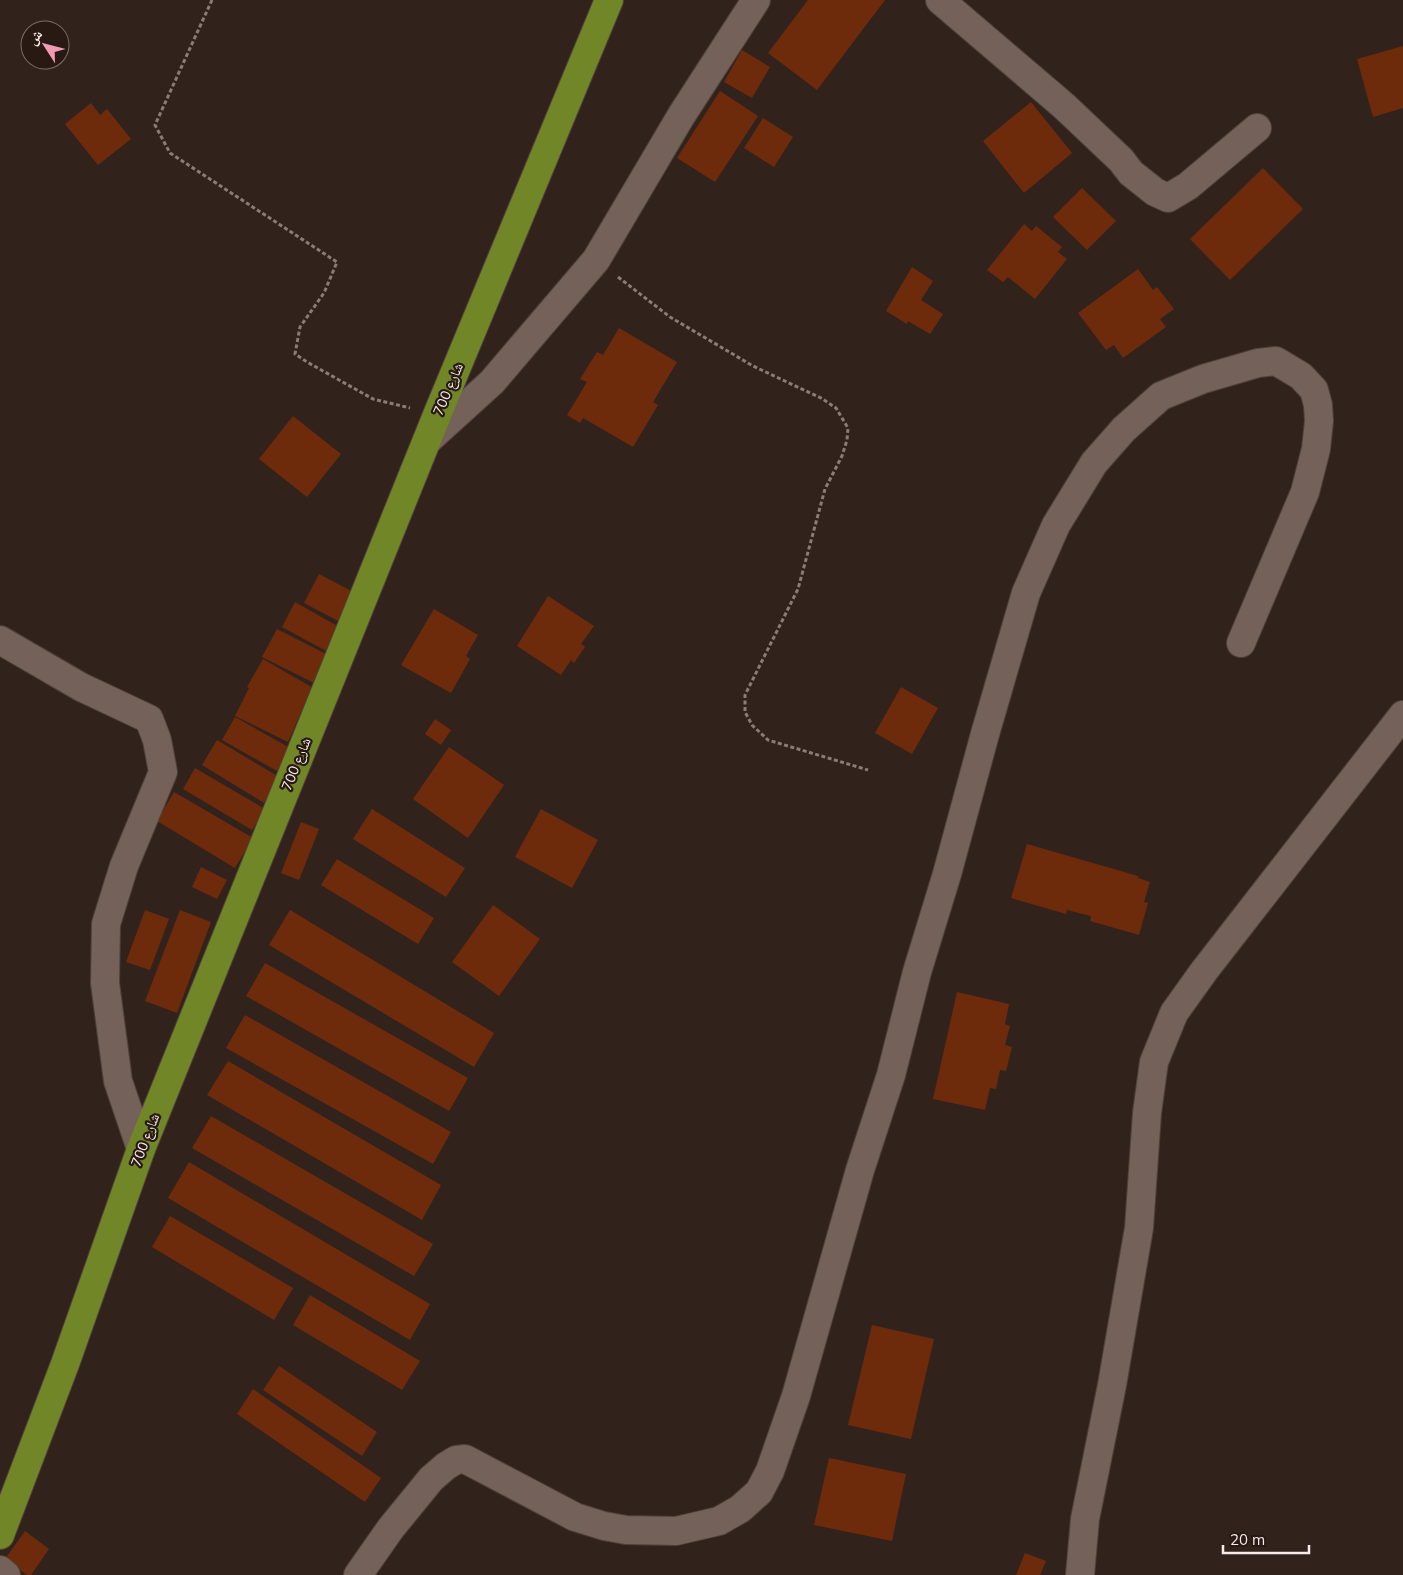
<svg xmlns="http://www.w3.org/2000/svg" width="1403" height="1575" font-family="Mulish,'Noto Naskh Arabic',sans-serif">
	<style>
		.building { fill: #6d2b0c }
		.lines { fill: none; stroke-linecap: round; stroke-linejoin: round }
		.minor-casing { stroke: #4e413c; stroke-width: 30 }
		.major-casing { stroke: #4e413c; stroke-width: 30 }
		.path { stroke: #8a7c77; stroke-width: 3; stroke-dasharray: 4 2.5; stroke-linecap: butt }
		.minor { stroke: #746159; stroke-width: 28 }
		.major { stroke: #718627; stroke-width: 28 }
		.labels { text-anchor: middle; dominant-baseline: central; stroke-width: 4.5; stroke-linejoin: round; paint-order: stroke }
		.street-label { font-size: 14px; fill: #f7ece8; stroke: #281913 }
	</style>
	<rect width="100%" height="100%" fill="#32221c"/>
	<g class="building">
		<path d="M808 0H885L817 90 768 53Z"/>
		<path d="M1403 46V108L1373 117 1357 59Z"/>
		<path d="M742 50 770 67 752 98 724 82Z"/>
		<path d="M720 91 758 116 715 182 677 158Z"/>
		<path d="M1031 102 1072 153 1024 193 983 141Z"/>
		<path d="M91 103 100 115 107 109 131 139 98 165 65 124Z"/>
		<path d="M763 118 793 137 774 167 744 148Z"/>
		<path d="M1263 168 1303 209 1230 280 1190 239Z"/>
		<path d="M1082 188 1116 221 1087 250 1053 217Z"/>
		<path d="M1024 224 1032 231 1036 226 1062 247 1058 252 1067 259 1035 299 1008 277 1003 282 987 270Z"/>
		<path d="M912 267 933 281 921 300 943 314 930 334 908 321 907 324 886 311Z"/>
		<path d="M1138 269 1153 290 1157 287 1174 309 1160 319 1166 327 1123 358 1114 345 1106 350 1078 313Z"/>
		<path d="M619 328 677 362 653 402 658 405 633 447 583 418 580 423 567 415 587 382 580 379 597 352 603 355Z"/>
		<path d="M293 416 341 454 307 497 259 459Z"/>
		<path d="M319 574 355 593 340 622 304 603Z"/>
		<path d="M548 596 594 626 581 644 585 647 574 663 571 660 561 675 517 646Z"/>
		<path d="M295 602 341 628 328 652 282 627Z"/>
		<path d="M434 609 478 635 466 656 470 659 451 693 401 665Z"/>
		<path d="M277 629 328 655 314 683 262 657Z"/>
		<path d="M263 659 315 689 300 714 288 742 235 716 249 688 247 687Z"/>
		<path d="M901 687 938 708 912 754 875 733Z"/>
		<path d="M235 717 290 748 277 771 222 740Z"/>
		<path d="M435 719 451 730 441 745 425 734Z"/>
		<path d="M217 740 279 777 264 803 202 765Z"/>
		<path d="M449 747 504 785 468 838 413 799Z"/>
		<path d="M195 768 265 809 252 830 183 789Z"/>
		<path d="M174 792 253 838 235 868 157 821Z"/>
		<path d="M372 809 465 868 446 897 353 839Z"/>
		<path d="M541 809 598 840 572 888 515 857Z"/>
		<path d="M301 822 319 829 299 880 281 873Z"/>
		<path d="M1027 844 1138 876V878L1150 882 1144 902 1148 903 1139 935 1090 921 1091 916 1067 910 1066 914 1011 898Z"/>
		<path d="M337 859 434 918 418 944 321 885Z"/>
		<path d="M201 867 227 880 217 899 192 887Z"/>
		<path d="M493 905 540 939 499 996 452 962Z"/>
		<path d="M145 910 169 919 150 970 126 962Z"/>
		<path d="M180 910 211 922 177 1013 145 1001Z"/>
		<path d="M290 910 494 1033 474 1067 269 945Z"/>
		<path d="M265 963 468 1078 449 1111 246 996Z"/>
		<path d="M957 992 1009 1004 1005 1024 1010 1026 1005 1045 1012 1047 1006 1071 1000 1070 996 1089 990 1088 985 1110 933 1099Z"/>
		<path d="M245 1015 451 1132 433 1164 226 1048Z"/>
		<path d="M228 1061 441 1185 422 1220 207 1095Z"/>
		<path d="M211 1116 433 1244 414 1276 192 1148Z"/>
		<path d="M189 1162 430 1304 410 1340 168 1198Z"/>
		<path d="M170 1216 293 1288 274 1320 152 1247Z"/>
		<path d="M310 1295 420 1361 402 1390 293 1325Z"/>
		<path d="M872 1325 934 1339 911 1439 848 1425Z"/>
		<path d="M279 1366 377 1432 362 1456 263 1390Z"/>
		<path d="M253 1389 381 1478 365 1502 237 1414Z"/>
		<path d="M829 1458 906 1474 892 1541 814 1525Z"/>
		<path d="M25 1531 49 1549 31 1575H27L5 1559Z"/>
		<path d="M1025 1553 1046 1561 1040 1575H1016Z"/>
	</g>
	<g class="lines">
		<defs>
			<g id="minor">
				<path d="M940 0 1064 106 1121 160 1131 173 1155 192 1168 198 1188 186 1257 128"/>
				<path d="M427 441 492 382 596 260 681 116 756 0"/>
				<path d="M0 640 81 687 149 719 157 740 163 772 124 866 106 924 105 983 118 1081 141 1149"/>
				<path d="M0 1570 6 1575"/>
				<path d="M358 1575 391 1528 431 1479 446 1466 456 1460 465 1459 575 1517 604 1526 626 1530 676 1531 719 1521 740 1509 759 1492 770 1471 796 1396 860 1170 891 1075 917 972 947 874 985 734 1026 593 1056 525 1094 463 1124 429 1161 396 1203 379 1258 363 1276 361 1301 376 1314 390 1318 405 1319 421 1316 449 1305 492 1241 643"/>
				<path d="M1080 1575 1085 1519 1112 1385 1139 1228 1147 1113 1154 1062 1174 1013 1204 971 1403 715"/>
			</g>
			<path id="major" d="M0 1535 65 1364 141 1149 437 415 609 0"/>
		</defs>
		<use href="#minor" class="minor-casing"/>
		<use href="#major" class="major-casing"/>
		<g class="path">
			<path d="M212 0 155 125 170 153 337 262 324 293 300 327 295 354 307 362 373 399 410 408"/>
			<path d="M618 277 670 317 753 366 821 398 836 408 848 428 847 440 842 456 825 489 798 589 745 695V712L752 725 768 740 868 770"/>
		</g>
		<use href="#minor" class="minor"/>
		<use href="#major" class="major"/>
	</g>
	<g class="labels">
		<g class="street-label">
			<text transform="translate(448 389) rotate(-67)">شارع 700</text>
			<text transform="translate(296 764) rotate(-68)">شارع 700</text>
			<text transform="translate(145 1140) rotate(-69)">شارع 700</text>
		</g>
	</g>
	<g transform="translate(45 45) rotate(306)"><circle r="24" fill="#281913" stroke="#7b6d68"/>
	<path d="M0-4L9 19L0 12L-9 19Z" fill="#f19ab4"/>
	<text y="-8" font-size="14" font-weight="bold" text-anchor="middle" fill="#f7ece8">ش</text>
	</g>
	<path d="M1223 1545v8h86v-8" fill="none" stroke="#f7ece8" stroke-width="2.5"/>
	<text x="1230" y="1545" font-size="15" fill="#f7ece8" stroke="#281913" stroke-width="4" paint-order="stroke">20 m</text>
</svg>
